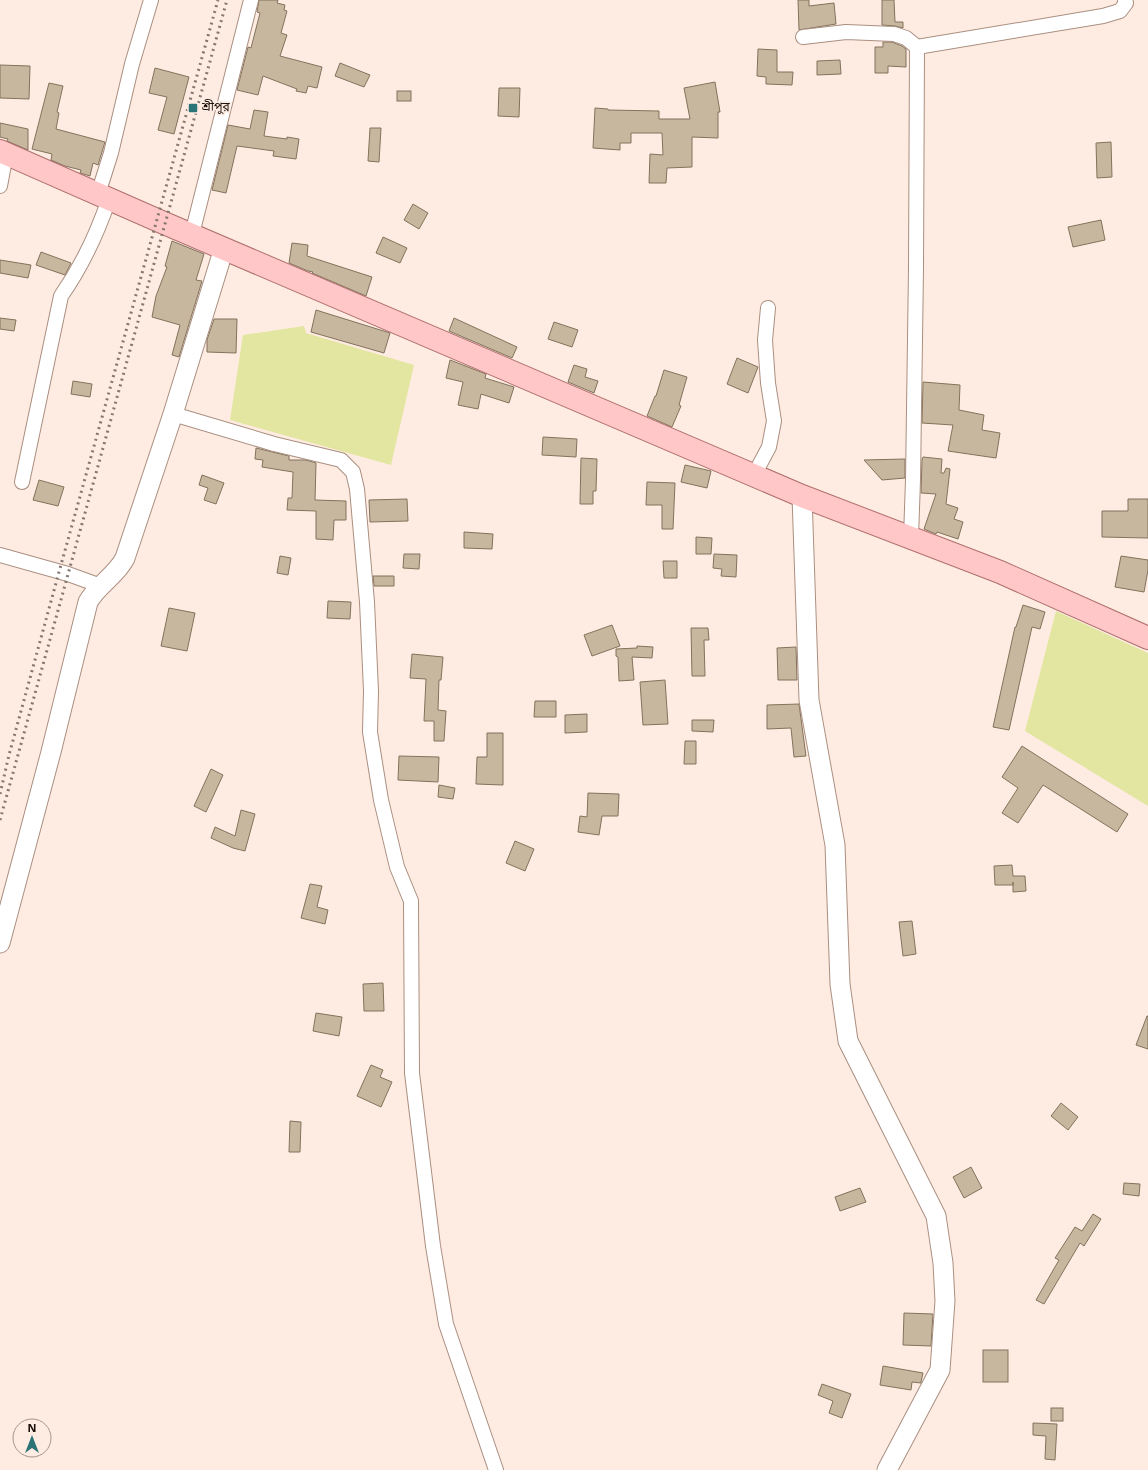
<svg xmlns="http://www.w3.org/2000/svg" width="1148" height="1470" font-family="Georgia,'Noto Sans Bengali',serif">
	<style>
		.green { fill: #e3e6a0 }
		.building { fill: #c7b79e; stroke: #82735c }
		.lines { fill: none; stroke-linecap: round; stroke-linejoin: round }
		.street-casing { stroke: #aa8f80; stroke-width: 16 }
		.secondary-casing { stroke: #aa8f80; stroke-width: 21 }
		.primary-casing { stroke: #af6f6d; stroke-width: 24 }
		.street { stroke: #fff; stroke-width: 14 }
		.secondary { stroke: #fff; stroke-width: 19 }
		.primary { stroke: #ffc7c7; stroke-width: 22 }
		.rail { stroke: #857870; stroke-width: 3; stroke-dasharray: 2 4; stroke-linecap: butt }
		.poi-dot { fill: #2a7478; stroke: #feece2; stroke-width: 1.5 }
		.labels { text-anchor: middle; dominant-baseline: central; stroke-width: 3.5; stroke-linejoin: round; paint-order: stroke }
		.poi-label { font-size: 12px; fill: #1b110c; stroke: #feece2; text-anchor: start }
	</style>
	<rect width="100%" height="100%" fill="#feece2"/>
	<g class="green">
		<path d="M304 326 306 333 414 365 391 465 230 420 243 335Z"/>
		<path d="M1056 611 1148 653V806L1025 731Z"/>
	</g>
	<g class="building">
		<path d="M259 0H278L277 3 285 5 284 10 287 11 281 33 287 35 280 56 322 67 317 88 308 86 306 93 296 91 297 89 263 76 258 95 237 90 248 47 251 48 260 13 257 12Z"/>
		<path d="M798 0H809V6L834 3 836 24 799 30Z"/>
		<path d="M882 0H894L895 22H903V28L895 26 882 25Z"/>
		<path d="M883 42H892L902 46 906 49V67L888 66V73H875V47H883Z"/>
		<path d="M758 49 777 50V72H793L792 85 766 84V77L757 76Z"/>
		<path d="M840 60 841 74 817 75V61Z"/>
		<path d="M340 63 370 75 364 87 335 76Z"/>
		<path d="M0 65 30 66 29 99 0 98Z"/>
		<path d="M155 68 189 77 174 134 158 130 167 97 149 93Z"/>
		<path d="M715 82 720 112H718V138L692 137V167L667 168 666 183H649L650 154 663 155 662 133H631V143H620V150L593 148 595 108 608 109V110L659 111V119H690L684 88Z"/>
		<path d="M49 83 63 86 57 112 59 113 56 129 105 142 98 165 93 163 90 176 80 173 81 170 65 166 51 160 52 154 32 149Z"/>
		<path d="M499 88H520L519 117 498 116Z"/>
		<rect x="397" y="91" width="14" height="10"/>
		<path d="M254 110 268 112 264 136 287 139V137L299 139 296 159 273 156 274 151 237 146 226 193 212 190 228 125 250 129Z"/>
		<path d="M0 123 28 129V150L7 141 8 139 0 137Z"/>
		<path d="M370 128H381L379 162 368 161Z"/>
		<path d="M1111 142 1112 177 1097 178 1096 143Z"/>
		<path d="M413 204 428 213 419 229 404 220Z"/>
		<path d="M1101 220 1105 240 1073 247 1068 227Z"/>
		<path d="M383 237 407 248 400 263 376 253Z"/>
		<path d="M172 241 204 254 196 280 202 281 179 357 172 355 180 325 152 317 156 296 167 267 165 266Z"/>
		<path d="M292 243 308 245 307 256 372 277 366 296 312 273 313 272 308 271 289 263Z"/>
		<path d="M41 252 71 263 65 275 36 265Z"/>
		<path d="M0 260 31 265 28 278 0 273Z"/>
		<path d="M316 310 390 333 384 353 311 332Z"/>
		<path d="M0 318 16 320 14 331 0 329Z"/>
		<path d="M454 318 517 347 512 358 449 331Z"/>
		<path d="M214 319H237L236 353 207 352V340Z"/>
		<path d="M554 322 578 330 572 347 548 339Z"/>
		<path d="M737 358 758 367 748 393 727 384Z"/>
		<path d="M450 360 486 374 485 378 514 387 509 403 481 394 478 409 458 405 463 382 446 378Z"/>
		<path d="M574 365 587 369 585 377 598 381 594 393 568 382Z"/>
		<path d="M664 370 687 377 679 405 681 406 672 427 647 416 655 396H656Z"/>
		<path d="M73 381 92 384 90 397 71 394Z"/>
		<path d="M923 382 960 385 959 410 984 415 982 430 1000 433 996 458 948 451 953 425 922 423Z"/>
		<path d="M543 437 577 439 576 457 542 455Z"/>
		<path d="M256 448 289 456V460H306L316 463 315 500 346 501V520H334L333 540 316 539V511L287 510 288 498H292L293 472 262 467 263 460 255 459Z"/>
		<path d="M923 457 942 459 941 473H944L946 468 950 469 946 504 958 508 954 519 963 522 958 539 937 532 936 534 924 529 936 494 921 493 922 459Z"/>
		<path d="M581 458 597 459 596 491H593V504H580Z"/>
		<path d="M905 459V478L882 480 864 460Z"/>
		<path d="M685 465 711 471 707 488 681 482Z"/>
		<path d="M202 475 224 483 216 504 204 500 208 488 199 485Z"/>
		<path d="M39 480 64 487 58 506 33 500Z"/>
		<path d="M647 482 675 483 673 529H662V505H646Z"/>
		<path d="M407 499 408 521 370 522 369 500Z"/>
		<path d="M1128 499H1148V538L1102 537V511H1128Z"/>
		<path d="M464 532 493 534 492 549 464 548Z"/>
		<path d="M696 537 712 538 711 554H696Z"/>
		<path d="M404 554H420L419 569 403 568Z"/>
		<path d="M714 554 737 555 736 577 721 576 722 569 713 568Z"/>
		<path d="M280 556 291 558 288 575 277 573Z"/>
		<path d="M1121 556 1148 560V570L1144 592 1115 587Z"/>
		<path d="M663 561H677V578H664Z"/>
		<path d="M373 576H394V586H374Z"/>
		<path d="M328 601 351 602 350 619 327 618Z"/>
		<path d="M1023 605 1045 612 1040 629 1032 627 1009 730 993 727 1015 627H1016Z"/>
		<path d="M169 608 195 613 187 651 161 646Z"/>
		<path d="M612 625 620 646 592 656 584 635Z"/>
		<path d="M691 628H708L709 640H704L705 676H692Z"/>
		<path d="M637 646 653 647 652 658 632 657 634 680 619 681 618 657 616 656V649L637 648Z"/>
		<path d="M796 647 797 680H778L777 648Z"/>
		<path d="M412 654 443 657 441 680H439L438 710 446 711 444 741H434V721H424L426 679 410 678Z"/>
		<path d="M665 680 668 724 643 725 640 682Z"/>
		<path d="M535 701H556V717H534Z"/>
		<path d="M799 704 806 756 794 757 791 728 767 729V705Z"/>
		<path d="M587 714V732L565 733V715Z"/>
		<path d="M692 720H714L713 732 692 731Z"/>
		<path d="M487 733H503V785L476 784 477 757H487Z"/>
		<path d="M685 741H696V764H684Z"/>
		<path d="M1022 746 1128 814 1117 832 1043 785 1018 823 1002 813 1018 788 1002 777Z"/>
		<path d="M399 756 439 757 438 782 398 780Z"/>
		<path d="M211 769 223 775 206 812 194 806Z"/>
		<path d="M439 785 455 788 453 799 438 797Z"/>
		<path d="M588 793 619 794 618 816H602L599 835 578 832 580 816 587 817Z"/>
		<path d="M241 810 255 814 245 851 233 848 211 838 215 827 235 836Z"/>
		<path d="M515 841 534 849 525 871 506 863Z"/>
		<path d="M1012 865 1013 876H1025L1026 891 1013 892V882V885H995L994 866Z"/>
		<path d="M310 884 322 886 317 907 328 910 325 924 301 918Z"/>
		<path d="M912 921 916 954 903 956 899 922Z"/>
		<path d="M383 983 384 1011H364L363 984Z"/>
		<path d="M316 1013 342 1017 339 1036 313 1031Z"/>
		<path d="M1147 1016H1148V1049L1136 1045Z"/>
		<path d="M371 1065 383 1070 380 1077 392 1082 381 1107 357 1096Z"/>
		<path d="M1061 1103 1078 1117 1068 1130 1051 1116Z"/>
		<path d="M290 1121 301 1122 300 1152H289Z"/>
		<path d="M971 1167 982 1188 964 1198 953 1177Z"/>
		<path d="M1124 1183 1140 1184 1139 1196 1123 1194Z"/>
		<path d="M860 1188 866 1202 840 1211 835 1197Z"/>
		<path d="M1093 1214 1101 1219 1084 1246 1080 1243 1044 1304 1036 1300 1059 1260 1055 1258 1075 1227 1082 1231Z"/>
		<path d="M904 1313 933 1314 931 1346 903 1345Z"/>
		<rect x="983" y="1350" width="25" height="32"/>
		<path d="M883 1366 923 1373 921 1382V1383L912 1382 911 1390 880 1385Z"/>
		<path d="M822 1384 851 1394 842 1418 829 1413 833 1401 818 1395Z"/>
		<rect x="1051" y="1408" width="12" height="13"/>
		<path d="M1033 1423 1057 1424 1055 1460 1045 1459 1046 1436 1033 1435Z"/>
	</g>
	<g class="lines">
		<defs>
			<g id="street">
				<path d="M803 37 846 32 894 34 906 38 917 47 916 268 913 480 911 537"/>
				<path d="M917 47 1103 16 1120 11 1126 3 1125 0"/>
				<path d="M0 186 6 154"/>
				<path d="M98 194 111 153 132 64 151 0"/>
				<path d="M192 234 251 0"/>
				<path d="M173 414 274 444 341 460 353 472 357 489 367 602 371 691 370 732 381 800 397 867 411 901 412 1073 433 1246 446 1324 496 1470"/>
				<path d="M754 475 769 447 774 421 768 383 765 340 768 308"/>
				<path d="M22 482 61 296C82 266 97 234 109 199"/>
				<path d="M0 555 68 574 101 586"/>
			</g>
			<g id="secondary">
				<path d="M802 496 809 700 835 845 840 984 848 1041 936 1216 943 1263 945 1301 940 1370 887 1470"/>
				<path d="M0 943 51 752 88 602C97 585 117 575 125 558L173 414 224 248"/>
			</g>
			<path id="primary" d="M0 151 157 220 802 496 1000 572 1148 638"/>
		</defs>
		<use href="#street" class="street-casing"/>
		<use href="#secondary" class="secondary-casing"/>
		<use href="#primary" class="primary-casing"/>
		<use href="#street" class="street"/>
		<use href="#secondary" class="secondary"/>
		<use href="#primary" class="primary"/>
		<g class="rail">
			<path d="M0 794 9 755 59 572 218 0"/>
			<path d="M0 820 227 0"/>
		</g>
	</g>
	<rect class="poi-dot" x="188" y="103" width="10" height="10" rx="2"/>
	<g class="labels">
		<g class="poi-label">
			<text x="202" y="108">শ্রীপুর</text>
		</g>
	</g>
	<g transform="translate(32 1438)"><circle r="19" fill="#feece2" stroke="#a3948c"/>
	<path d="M0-3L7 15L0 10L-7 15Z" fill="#2a7478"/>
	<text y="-6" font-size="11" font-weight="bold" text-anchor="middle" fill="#1b110c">N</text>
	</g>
</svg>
